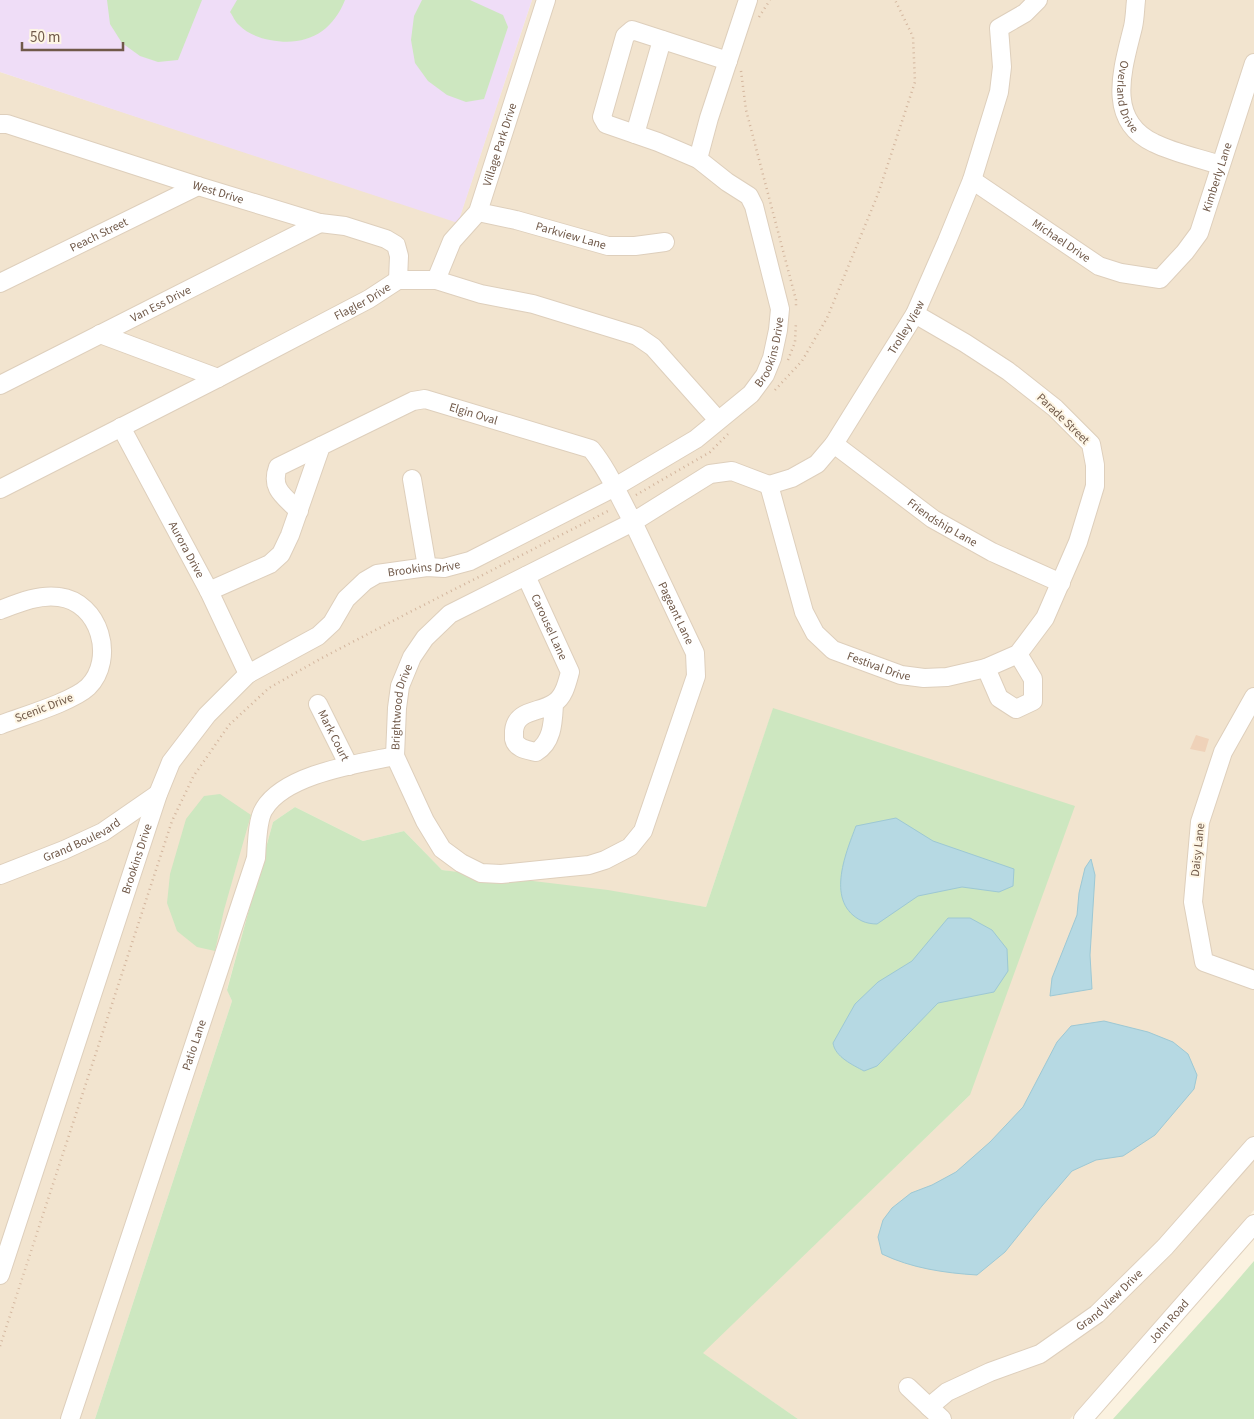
<svg xmlns="http://www.w3.org/2000/svg" width="1254" height="1419" font-family="'Source Sans 3',sans-serif">
	<style>
		.residential { fill: #f2e4cf }
		.education { fill: #efddf7 }
		.green { fill: #cde7c0 }
		.water { fill: #b6d9e3; stroke: #9dc8d4 }
		.building { fill: #efd2b9 }
		.lines { fill: none; stroke-linecap: round; stroke-linejoin: round }
		.minor-casing { stroke: #decfbc; stroke-width: 20 }
		.path { stroke: #d3b59d; stroke-width: 2.5; stroke-dasharray: 1 4; stroke-linecap: butt }
		.minor { stroke: #fff; stroke-width: 18 }
		.labels { text-anchor: middle; dominant-baseline: central; stroke-width: 4; stroke-linejoin: round; paint-order: stroke }
		.street-label { font-size: 12px; fill: #705949; stroke: #fef6e5 }
	</style>
	<rect width="100%" height="100%" fill="#fbf2e0"/>
	<path class="residential" d="M532 0H1254V1210L1070 1419H798L702 1353 970 1095 773 709 706 907 442 870 404 831 363 841 295 807 273 822 227 989 232 1001 95 1419H0V72L458 222Z"/>
	<path class="education" d="M0 0H532L458 223 0 72Z"/>
	<g class="green">
		<path d="M107 0H202L178 60 158 62 140 56 122 43 110 24Z"/>
		<path d="M237 0H345C332 33 305 47 270 40 259 38 246 33 239 25 235 22 233 16 230 12Z"/>
		<path d="M422 0H470L503 15 508 27 484 99 466 102 447 95 428 81 415 63 411 40 414 16Z"/>
		<path d="M773 708 1075 806 970 1095 703 1353 798 1419H95L232 1001 227 990 273 822 295 807 363 841 404 831 442 870 608 890 706 907Z"/>
		<path d="M220 794 251 815 224 910 215 951 197 947 177 931 167 903 170 874 186 819 204 796Z"/>
		<path d="M1254 1261V1419H1113L1224 1296Z"/>
	</g>
	<g class="water">
		<path d="M896 818 933 841 1014 869 1013 886 999 892 962 887 918 896 877 924C872 924 866 923 862 921 825 903 845 855 856 826Z"/>
		<path d="M1091 859 1095 875 1090 955 1092 989 1050 996 1052 978 1077 915 1079 893 1085 868Z"/>
		<path d="M948 918H970L992 930 1007 949 1008 971 994 992 938 1003 877 1066 864 1071C853 1065 835 1057 833 1043L855 1004 878 982 912 961Z"/>
		<path d="M1104 1021 1148 1032 1173 1042 1188 1054 1197 1075 1194 1089 1155 1135 1123 1156 1096 1160 1072 1171 1042 1206 1005 1252 977 1275C944 1273 911 1268 882 1254L878 1237 883 1220 892 1208 911 1193 932 1185 956 1172 990 1142 1023 1107 1057 1042 1071 1026Z"/>
	</g>
	<path class="building" d="M1196 735 1209 739 1205 752 1190 749Z"/>
	<g class="lines">
		<defs>
			<g id="minor">
				<path id="s1" d="M1136 0C1135 9 1135 18 1133 27 1123 68 1105 120 1154 143 1174 153 1199 158 1220 165"/>
				<path id="s2" d="M0 124H7L198 186 320 223 345 226 386 239 396 245 399 256 398 280"/>
				<path d="M635 134 662 40"/>
				<path d="M698 159 709 118 748 0"/>
				<path id="s3" d="M972 180 1099 266 1121 273 1160 279 1185 252 1199 233 1254 63"/>
				<path id="s4" d="M478 212 516 220 608 246H635L665 242"/>
				<path id="s5" d="M436 280 452 241 478 212 546 0"/>
				<path id="s6" d="M0 283 198 186"/>
				<path d="M100 334 218 378"/>
				<path id="s7" d="M0 385 320 223"/>
				<path id="s8" d="M121 427 209 591 248 674"/>
				<path id="s9" d="M834 444 933 519 992 552 1061 583"/>
				<path d="M412 479 427 567"/>
				<path id="s10" d="M769 485 804 612 815 633 833 650 901 675 924 678 947 677 986 668 1018 654 1045 618 1078 542 1095 486V465L1091 444 1055 408 1008 371 965 343 915 314"/>
				<path id="s11" d="M0 489 218 378 369 299 398 280H436L481 294 533 304 637 336 653 347 718 420"/>
				<path d="M299 511C284 496 270 489 278 467L321 446"/>
				<path id="s12" d="M526 576 570 672C567 683 564 697 554 703 540 713 516 709 514 731 514 731 514 738 514 739 516 749 528 750 536 752 553 742 553 721 554 704"/>
				<path id="s13" d="M209 591 270 564 281 554 290 535 321 446 413 401 425 399 591 449C609 471 619 497 633 522L695 653 696 676 643 831 630 847 605 860 589 865 501 874 481 873 461 863 442 849 425 821 395 756 397 708 400 686 412 657 425 638 450 614 633 522 710 474 732 471 769 485 792 478 817 464 834 444 915 314 947 241 972 180 999 92 1002 67 999 28 1025 13 1038 0"/>
				<path d="M0 610C18 603 39 594 59 597 100 602 116 659 88 687 72 702 23 716 0 725"/>
				<path d="M986 668 999 698 1016 709 1033 701V679L1018 654"/>
				<path d="M1254 697 1223 752 1200 822 1193 902 1204 962 1254 980"/>
				<path id="s14" d="M318 704 349 766"/>
				<path id="s15" d="M0 875 64 850 103 832 158 794"/>
				<path id="s16" d="M0 1275 158 794 171 762 207 715 248 674 318 636 332 623 346 599 365 581 377 574 427 567 444 568 470 561 615 487 696 439 751 394 765 375 772 358 778 330 780 309 754 206 749 196 727 182 698 159 658 142 606 124 602 117 625 36 632 30 728 61"/>
				<path d="M908 1387 942 1419"/>
				<path id="s17" d="M929 1407 947 1392 990 1372 1040 1354 1097 1314 1165 1247 1254 1146"/>
				<path id="s18" d="M70 1419 256 858C257 845 257 820 264 809 285 774 357 764 395 756"/>
				<path id="s19" d="M1083 1419 1254 1224"/>
			</g>
		</defs>
		<use href="#minor" class="minor-casing"/>
		<g class="path">
			<path d="M759 17 770 0"/>
			<path d="M741 71 746 110 796 300V306"/>
			<path d="M788 360 795 342 796 322"/>
			<path d="M775 390 802 361 827 318 878 194 915 82 913 37 895 0"/>
			<path d="M636 495 710 452 729 433"/>
			<path d="M0 1346 172 821 193 777 229 725 269 688 320 659 410 612 610 510"/>
		</g>
		<use href="#minor" class="minor"/>
	</g>
	<g class="labels">
		<g class="street-label">
			<text stroke="none"><textPath href="#s1" startOffset="99">Overland Drive</textPath></text>
			<text stroke="none"><textPath href="#s5" startOffset="152">Village Park Drive</textPath></text>
			<text stroke="none"><textPath href="#s3" startOffset="335">Kimberly Lane</textPath></text>
			<text stroke="none"><textPath href="#s2" startOffset="229">West Drive</textPath></text>
			<text stroke="none"><textPath href="#s6" startOffset="110">Peach Street</textPath></text>
			<text stroke="none"><textPath href="#s4" startOffset="96">Parkview Lane</textPath></text>
			<text stroke="none"><textPath href="#s3" startOffset="108">Michael Drive</textPath></text>
			<text stroke="none"><textPath href="#s11" startOffset="408">Flagler Drive</textPath></text>
			<text stroke="none"><textPath href="#s7" startOffset="180">Van Ess Drive</textPath></text>
			<text stroke="none"><textPath href="#s13" startOffset="1958">Trolley View</textPath></text>
			<text stroke="none"><textPath href="#s16" startOffset="1294">Brookins Drive</textPath></text>
			<text stroke="none"><textPath href="#s13" startOffset="362">Elgin Oval</textPath></text>
			<text transform="translate(1063 419) rotate(44)">Parade Street</text>
			<text stroke="none"><textPath href="#s9" startOffset="134">Friendship Lane</textPath></text>
			<text stroke="none"><textPath href="#s8" startOffset="139">Aurora Drive</textPath></text>
			<text stroke="none"><textPath href="#s16" startOffset="872">Brookins Drive</textPath></text>
			<text stroke="none"><textPath href="#s13" startOffset="670">Pageant Lane</textPath></text>
			<text stroke="none"><textPath href="#s12" startOffset="56">Carousel Lane</textPath></text>
			<text stroke="none"><textPath href="#s10" startOffset="229">Festival Drive</textPath></text>
			<text stroke="none"><textPath href="#s13" startOffset="1275">Brightwood Drive</textPath></text>
			<text transform="translate(44 708) rotate(-21)">Scenic Drive</text>
			<text stroke="none"><textPath href="#s14" startOffset="35">Mark Court</textPath></text>
			<text stroke="none"><textPath href="#s15" startOffset="89">Grand Boulevard</textPath></text>
			<text transform="translate(1198 850) rotate(-84)">Daisy Lane</text>
			<text stroke="none"><textPath href="#s16" startOffset="438">Brookins Drive</textPath></text>
			<text stroke="none"><textPath href="#s18" startOffset="394">Patio Lane</textPath></text>
			<text stroke="none"><textPath href="#s17" startOffset="212">Grand View Drive</textPath></text>
			<text stroke="none"><textPath href="#s19" startOffset="130">John Road</textPath></text>
		</g>
	</g>
	<path d="M22 42v8h101v-8" fill="none" stroke="#705949" stroke-width="2.5"/>
	<text x="30" y="42" font-size="15" fill="#705949" stroke="#fef6e5" stroke-width="4" paint-order="stroke">50 m</text>
</svg>
